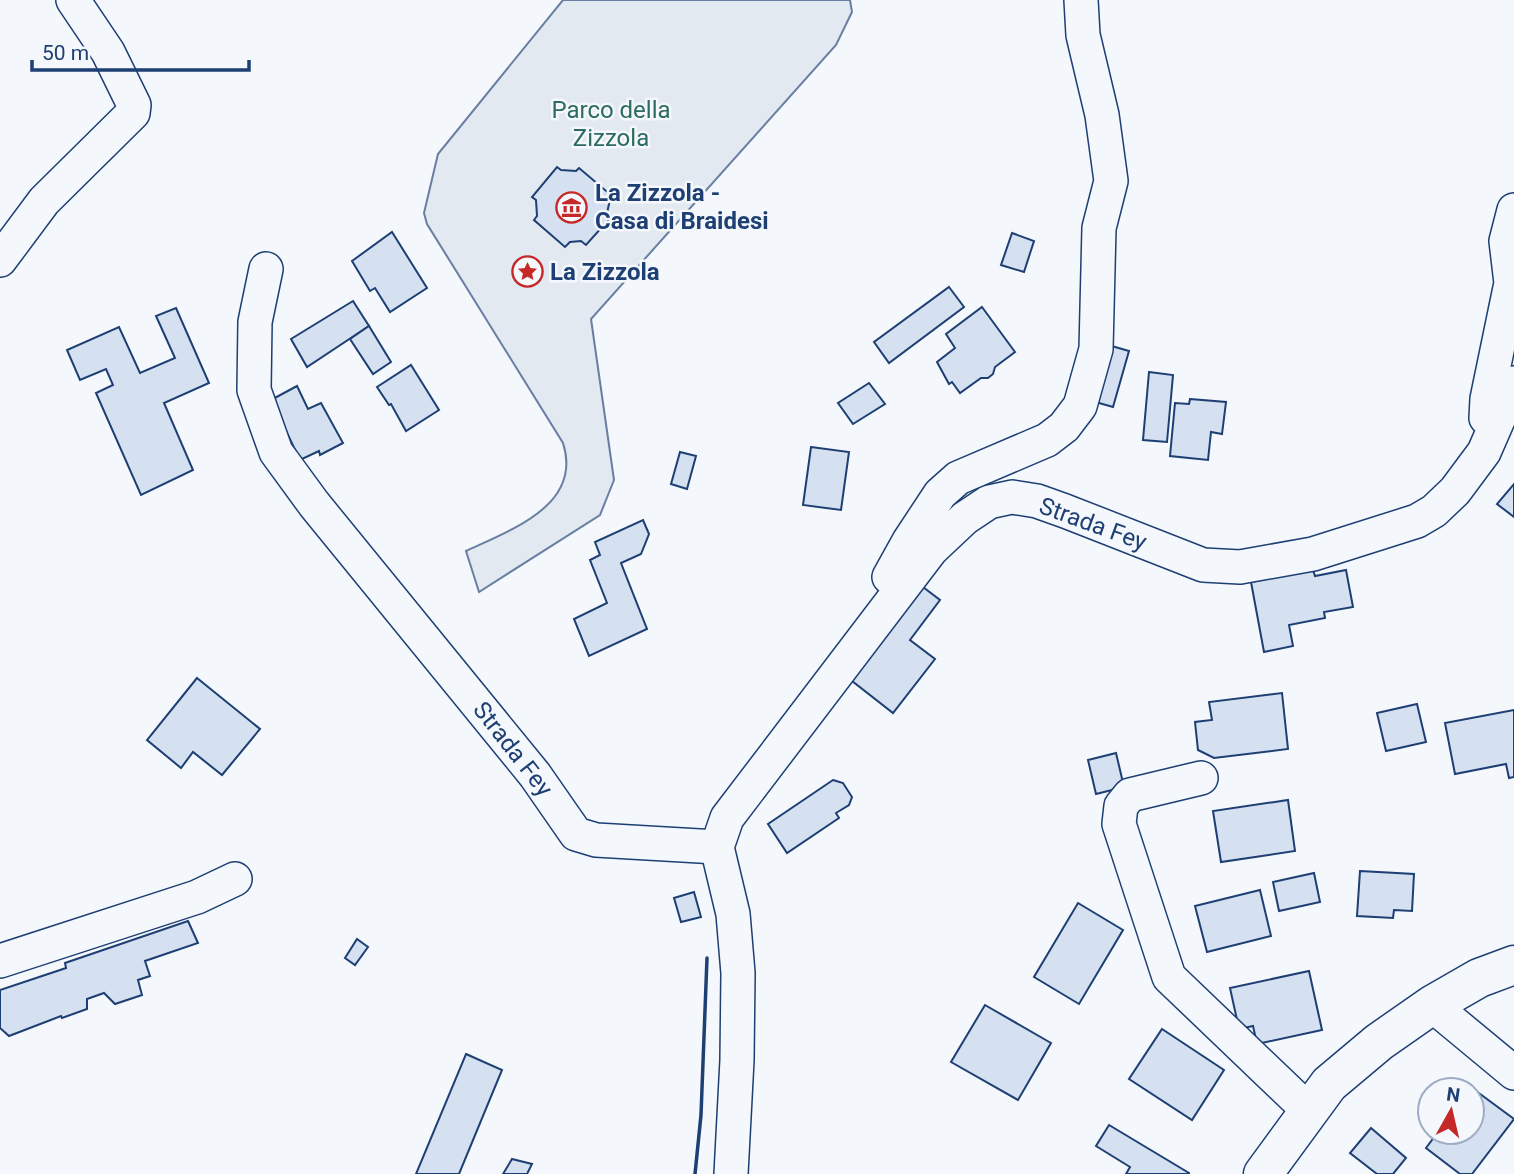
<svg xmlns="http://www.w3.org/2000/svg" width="1514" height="1174" font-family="Roboto,sans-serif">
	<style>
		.green { fill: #e3e9f0; stroke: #687fa3; stroke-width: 2 }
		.building { fill: #d5e0f0; stroke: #1d3f73; stroke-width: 2 }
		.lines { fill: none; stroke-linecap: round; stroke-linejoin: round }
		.minor-casing { stroke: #1d3f73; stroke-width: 36 }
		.major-casing { stroke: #1d3f73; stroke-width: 41 }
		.minor { stroke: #f4f7fb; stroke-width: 33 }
		.major { stroke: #f4f7fb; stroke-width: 38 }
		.wall { stroke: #1d3f73; stroke-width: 3.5 }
		.labels { text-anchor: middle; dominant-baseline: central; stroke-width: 5; stroke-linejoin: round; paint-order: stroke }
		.park-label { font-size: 24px; fill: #2c6c60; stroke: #f4f7fb }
		.poi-label { font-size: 24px; font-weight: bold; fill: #1d3f73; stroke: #f4f7fb; text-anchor: start }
		.street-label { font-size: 24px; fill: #1d3f73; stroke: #f4f7fb }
	</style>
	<rect width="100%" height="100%" fill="#f4f7fb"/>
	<path class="green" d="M563 0H850L852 12 836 45 591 319 614 480 600 515 479 592 466 551C511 530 583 505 563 443L427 224 424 213 438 154Z"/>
	<g class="building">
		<path d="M557 167 561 170 576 171 579 168 611 195 607 213 612 216 586 245 581 241 570 242 565 247 534 220 537 216 536 200 532 197Z"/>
		<path d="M392 232 427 288 390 312 375 288 370 291 352 261Z"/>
		<path d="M1012 233 1034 241 1024 272 1001 265Z"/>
		<path d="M949 287 964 307 889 363 874 342Z"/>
		<path d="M353 301 369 326 307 367 291 339Z"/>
		<path d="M982 307 1015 352 995 367 993 374 988 378H981L960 393 952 382 949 384 937 362 955 348 946 334Z"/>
		<path d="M176 308 209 383 164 403 193 470 141 495 96 393 113 385 106 369 80 380 67 350 119 327 140 373 175 358 156 316Z"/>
		<path d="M369 326 391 362 373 374 350 339Z"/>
		<path d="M1108 345 1129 351 1113 407 1092 401Z"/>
		<path d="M411 365 439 410 406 431 391 404 389 405 377 387Z"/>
		<path d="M1149 372 1173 375 1167 442 1143 440Z"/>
		<path d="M869 383 885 404 853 424 838 403Z"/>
		<path d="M297 386 308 409 321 403 343 443 320 455 319 451 300 460 271 400Z"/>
		<path d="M1190 399 1226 402 1222 434 1211 432 1208 460 1170 456 1175 403 1189 404Z"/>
		<path d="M811 447 849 452 841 510 803 505Z"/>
		<path d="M680 452 696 456 687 489 671 484Z"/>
		<path d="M1514 484V517L1497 504Z"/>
		<path d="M643 520 649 534 641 554 621 563 647 629 589 656 574 619 607 603 590 560 600 555 595 542Z"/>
		<path d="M1313 570 1315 576 1346 570 1353 607 1324 612 1325 618 1289 625 1293 646 1264 652 1251 582Z"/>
		<path d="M919 584 940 600 910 640 935 659 893 713 847 677Z"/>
		<path d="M197 678 260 729 222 775 193 752 181 768 147 740Z"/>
		<path d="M1282 693 1288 749 1214 758 1198 750 1195 722 1212 720 1209 702Z"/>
		<path d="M1417 704 1426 742 1386 751 1377 713Z"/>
		<path d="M1514 710V777L1509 778 1506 764 1455 774 1445 723Z"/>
		<path d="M1116 753 1124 787 1096 794 1088 760Z"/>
		<path d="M833 780 843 783 852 797 849 805 836 813 839 818 787 853 768 824Z"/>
		<path d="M1288 800 1295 851 1221 862 1213 811Z"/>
		<path d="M1360 871 1414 874 1412 911 1394 910 1393 918 1357 916Z"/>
		<path d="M1314 873 1320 902 1279 911 1273 882Z"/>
		<path d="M1260 890 1271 936 1207 952 1195 906Z"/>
		<path d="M694 892 701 917 681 922 674 898Z"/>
		<path d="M1078 903 1123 930 1079 1004 1034 977Z"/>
		<path d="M188 921 198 943 145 961 150 976 138 980 142 995 115 1004 104 993 87 999V1009L62 1018 61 1016 9 1036 0 1028V990L66 968 65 963Z"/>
		<path d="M357 939 368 947 355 965 345 958Z"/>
		<path d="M1309 971 1322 1030 1257 1044 1253 1026 1239 1029 1230 988Z"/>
		<path d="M985 1005 1051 1043 1018 1100 951 1062Z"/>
		<path d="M1162 1029 1224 1070 1192 1120 1129 1079Z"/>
		<path d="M466 1054 502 1070 459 1174H416Z"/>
		<path d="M1472 1088 1514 1119 1472 1174H1460L1426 1148 1438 1132H1472V1090H1470Z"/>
		<path d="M1109 1125 1189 1173V1174H1126L1130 1167 1096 1146Z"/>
		<path d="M1371 1128 1406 1158 1393 1174H1377L1350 1153Z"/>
		<path d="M512 1159 532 1164 527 1174H503Z"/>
	</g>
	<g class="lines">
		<defs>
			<g id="minor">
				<path d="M0 260 44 201 133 113 134 105 108 52 73 0"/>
				<path d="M266 269 255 322 254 390 276 452 314 504 535 775 576 834 596 840 717 847"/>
				<path d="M1486 418 1487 399 1511 283 1506 241 1514 210"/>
				<path d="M889 577 909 541 940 494 958 478 1047 440 1064 427 1080 406 1096 349 1099 228 1111 181 1102 115 1083 35 1081 0"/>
				<path d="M1201 778 1130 795 1121 806 1119 824 1169 977 1308 1110"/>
				<path d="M0 961 197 897 235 879"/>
				<path d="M1432 1005 1514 1073"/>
				<path d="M731 1174 737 1060 738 973 733 914 717 847 727 818 931 550 965 518 989 502 1012 497 1037 501 1065 511 1203 565 1240 567 1313 554 1417 521 1434 511 1455 491 1484 452 1514 383"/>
			</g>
			<path id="major" d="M1263 1174 1329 1084 1379 1042 1432 1005 1479 978 1514 965"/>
		</defs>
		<use href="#minor" class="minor-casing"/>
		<use href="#major" class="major-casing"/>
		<use href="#minor" class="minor"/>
		<use href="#major" class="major"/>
		<path class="wall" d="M695 1174 701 1115 707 958"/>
	</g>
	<defs>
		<symbol id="museum-ring" viewBox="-11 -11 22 22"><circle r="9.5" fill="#f4f7fb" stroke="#c62828" stroke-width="1.5"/><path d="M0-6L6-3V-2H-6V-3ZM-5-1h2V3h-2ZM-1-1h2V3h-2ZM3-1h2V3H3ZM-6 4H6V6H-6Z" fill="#c62828"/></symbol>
		<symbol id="sight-ring" viewBox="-11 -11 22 22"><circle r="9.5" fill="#f4f7fb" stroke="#c62828" stroke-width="1.5"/><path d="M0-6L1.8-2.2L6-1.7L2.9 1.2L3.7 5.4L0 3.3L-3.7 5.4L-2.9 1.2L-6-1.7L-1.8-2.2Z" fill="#c62828"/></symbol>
	</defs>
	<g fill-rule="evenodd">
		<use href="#museum-ring" x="554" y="190" width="35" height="35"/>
		<use href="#sight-ring" x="510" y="254" width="35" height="35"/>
	</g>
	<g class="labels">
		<g class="park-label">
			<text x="611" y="110">Parco della<tspan x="611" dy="28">Zizzola</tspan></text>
		</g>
		<g class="poi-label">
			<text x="595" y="193">La Zizzola -<tspan x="595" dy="28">Casa di Braidesi</tspan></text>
			<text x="550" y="272">La Zizzola</text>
		</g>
		<g class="street-label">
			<text transform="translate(1093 524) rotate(20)">Strada Fey</text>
			<text transform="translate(513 749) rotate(52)">Strada Fey</text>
		</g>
	</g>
	<g transform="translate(1451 1111) rotate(8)"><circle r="33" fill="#f4f7fb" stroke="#9eadc5" stroke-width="2"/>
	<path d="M0-5L12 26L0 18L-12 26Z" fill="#c62828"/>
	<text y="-10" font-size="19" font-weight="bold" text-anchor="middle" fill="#1d3f73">N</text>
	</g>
	<path d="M32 60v10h217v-10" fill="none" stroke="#1d3f73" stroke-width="3.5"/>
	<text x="42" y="60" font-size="21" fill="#1d3f73" stroke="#f4f7fb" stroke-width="5" paint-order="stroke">50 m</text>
</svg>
